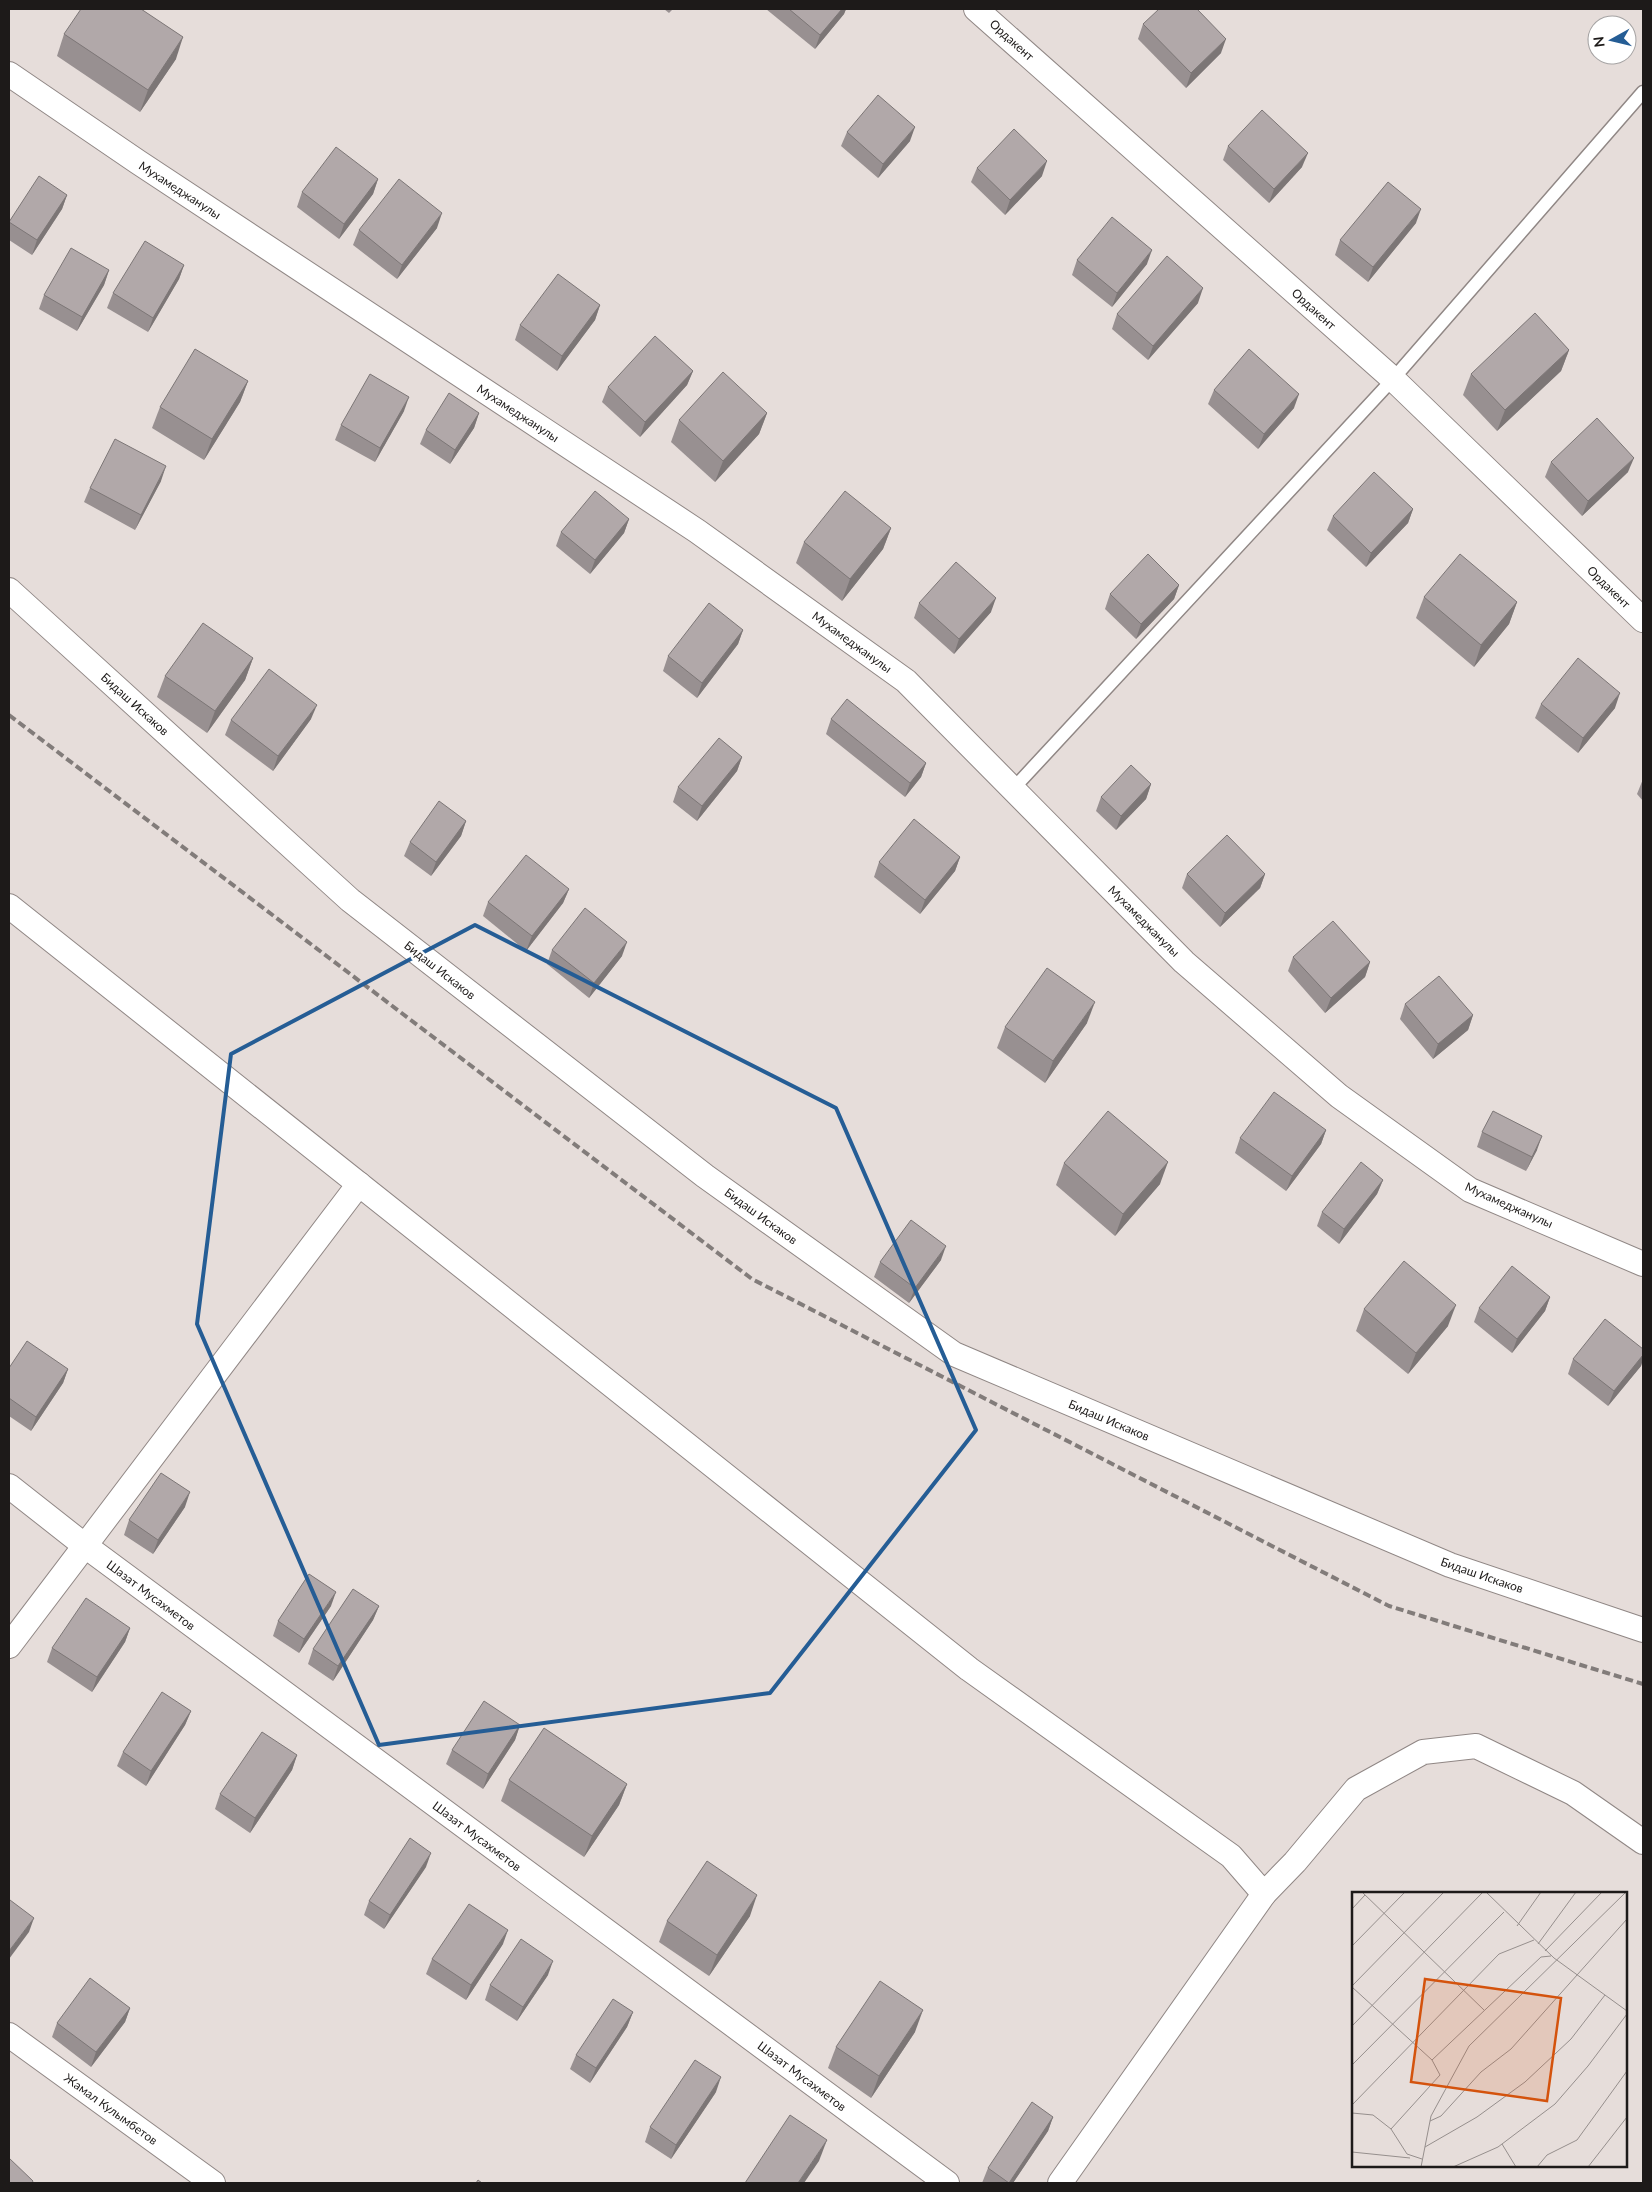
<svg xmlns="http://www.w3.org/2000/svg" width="1652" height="2192" font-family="Lato,sans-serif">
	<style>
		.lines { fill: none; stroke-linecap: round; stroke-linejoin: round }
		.service-casing { stroke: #908785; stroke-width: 15 }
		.minor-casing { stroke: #908785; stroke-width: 26 }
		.service { stroke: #fff; stroke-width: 12 }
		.minor { stroke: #fff; stroke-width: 24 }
		.rail { stroke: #827c7a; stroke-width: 4; stroke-dasharray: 8 4; stroke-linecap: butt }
		.wall { fill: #989091 }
		.shaded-wall { fill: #7c7676 }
		.building { fill: #b1a8a9; stroke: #7c7676 }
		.marked { fill: none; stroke: #255d95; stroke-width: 4; stroke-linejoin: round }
		.labels { text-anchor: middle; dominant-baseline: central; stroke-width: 5; stroke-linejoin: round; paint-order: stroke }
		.street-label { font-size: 12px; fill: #1d1a19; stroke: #fff }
		.inset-road { fill: none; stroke: #968f8d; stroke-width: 1 }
		.view { fill: #d4530d; fill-opacity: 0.15; stroke: #d4530d; stroke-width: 2.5 }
		.inset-edge { fill: none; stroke: #1d1a19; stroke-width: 2.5 }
	</style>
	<rect width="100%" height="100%" fill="#e6ddda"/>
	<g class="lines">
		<defs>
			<path id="service" d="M1013 789 1393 379 1643 92"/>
			<g id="minor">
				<path d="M976 9 1393 379 1643 620"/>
				<path d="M9 74 138 162 697 531 906 681 1184 962 1339 1096 1470 1190 1643 1264"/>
				<path d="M9 590 350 900 705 1176 954 1354 1450 1565 1643 1630"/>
				<path d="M9 906 969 1669 1231 1856 1264 1894 1295 1862 1356 1789 1423 1752 1476 1746 1573 1793 1643 1842"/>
				<path d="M9 1486 84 1545 947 2183"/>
				<path d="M9 1646 359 1184"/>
				<path d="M9 2035 213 2183"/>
				<path d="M1060 2183 1264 1894"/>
			</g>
		</defs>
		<use href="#service" class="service-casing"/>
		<use href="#minor" class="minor-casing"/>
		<use href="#service" class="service"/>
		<use href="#minor" class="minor"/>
		<path class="rail" d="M9 715 752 1279 1389 1606 1643 1684"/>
	</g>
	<g class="wall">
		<path d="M664 9H673L669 13Z"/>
		<path d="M766 9H846L844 14 815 49Z"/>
		<path d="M1143 24 1221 53 1186 88 1138 39Z"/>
		<path d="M64 34 176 59 140 112 57 56Z"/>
		<path d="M847 132 910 141 878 178 841 146Z"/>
		<path d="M1228 146 1302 167 1269 203 1223 160Z"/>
		<path d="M977 168 1042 176 1005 215 971 182Z"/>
		<path d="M378 179 373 194 339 239 297 207 302 192Z"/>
		<path d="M67 195 62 209 32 255 9 240V222Z"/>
		<path d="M1416 223 1368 282 1335 255 1340 240Z"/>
		<path d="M437 228 397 279 353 245 359 230Z"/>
		<path d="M1077 260 1147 264 1112 307 1072 275Z"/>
		<path d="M184 265 179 279 148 332 107 308 113 293Z"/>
		<path d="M109 270 104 285 77 331 39 309 44 295Z"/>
		<path d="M1198 303 1148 360 1112 329 1117 314Z"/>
		<path d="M600 305 595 320 557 371 515 340 520 325Z"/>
		<path d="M1569 350 1561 371 1497 431 1463 395 1471 374Z"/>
		<path d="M693 371 687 385 640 437 602 402 608 387Z"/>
		<path d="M248 381 240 402 204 460 152 428 160 407Z"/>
		<path d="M1214 390 1294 408 1258 449 1208 404Z"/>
		<path d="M404 411 375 462 335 440 341 425Z"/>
		<path d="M479 413 474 428 450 464 420 444 426 430Z"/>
		<path d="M767 413 759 434 715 482 671 442 679 420Z"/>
		<path d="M1551 462 1628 472 1582 516 1545 477Z"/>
		<path d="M161 481 135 530 84 502 90 488Z"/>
		<path d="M1413 509 1408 523 1366 567 1327 530 1333 516Z"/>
		<path d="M629 519 624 533 590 574 556 546 561 532Z"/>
		<path d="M891 528 883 549 842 601 796 563 804 542Z"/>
		<path d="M1179 585 1174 599 1136 639 1105 609 1110 594Z"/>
		<path d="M1424 597 1517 602 1509 624 1474 667 1416 618Z"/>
		<path d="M919 603 991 612 954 654 914 618Z"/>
		<path d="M743 630 738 644 697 698 663 671 668 656Z"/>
		<path d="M253 658 245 680 207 733 157 697 165 676Z"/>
		<path d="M1541 704 1615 708 1578 753 1535 718Z"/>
		<path d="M311 719 273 771 225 735 231 720Z"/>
		<path d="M831 719 926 763 921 777 905 797 826 734Z"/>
		<path d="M742 757 737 771 697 821 673 802 678 787Z"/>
		<path d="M1643 779V801L1637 794Z"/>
		<path d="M1151 784 1146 799 1116 830 1096 811 1101 797Z"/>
		<path d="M466 821 461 836 431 876 404 856 410 842Z"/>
		<path d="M960 857 955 871 920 914 874 877 879 862Z"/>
		<path d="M1187 874H1265L1260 888 1220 927 1182 888Z"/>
		<path d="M569 889 563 903 526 951 483 916 488 902Z"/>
		<path d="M552 950 622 956 589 998 547 964Z"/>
		<path d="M1293 957 1370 962 1365 977 1325 1013 1288 971Z"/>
		<path d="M1405 1004 1473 1015 1468 1030 1433 1059 1400 1019Z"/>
		<path d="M1087 1023 1045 1083 997 1048 1005 1027Z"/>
		<path d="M1326 1130 1321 1144 1286 1191 1235 1153 1240 1138Z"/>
		<path d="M1482 1132 1537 1150 1526 1171 1477 1147Z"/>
		<path d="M1064 1163 1160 1184 1115 1236 1056 1185Z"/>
		<path d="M1383 1180 1377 1194 1339 1244 1317 1226 1322 1212Z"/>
		<path d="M941 1260 909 1303 874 1277 880 1262Z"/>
		<path d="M1550 1297 1545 1311 1512 1353 1474 1322 1479 1308Z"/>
		<path d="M1364 1309 1448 1326 1408 1374 1356 1331Z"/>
		<path d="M1643 1349V1359L1641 1366 1608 1406 1568 1374 1573 1359Z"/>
		<path d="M9 1368 68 1369 63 1383 31 1431 9 1416Z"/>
		<path d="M185 1507 153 1554 124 1535 129 1520Z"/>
		<path d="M331 1606 299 1653 273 1636 278 1621Z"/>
		<path d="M379 1606 373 1620 333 1681 308 1664 313 1649Z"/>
		<path d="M130 1628 125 1642 92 1692 47 1662 52 1648Z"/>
		<path d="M191 1711 185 1725 146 1786 117 1766 123 1752Z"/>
		<path d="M520 1725 515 1740 483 1789 446 1764 452 1750Z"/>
		<path d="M297 1755 292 1770 250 1833 215 1809 220 1794Z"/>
		<path d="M509 1780 627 1784 619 1805 584 1857 501 1801Z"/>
		<path d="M426 1867 384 1929 364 1915 369 1901Z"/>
		<path d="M750 1916 709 1976 659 1942 667 1921Z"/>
		<path d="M503 1944 466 2000 426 1974 432 1959Z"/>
		<path d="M548 1975 517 2021 485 2000 490 1985Z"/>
		<path d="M130 2008 125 2022 91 2067 52 2037 57 2023Z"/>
		<path d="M633 2012 627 2027 590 2083 570 2069 576 2055Z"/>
		<path d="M915 2032 871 2098 828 2068 836 2047Z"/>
		<path d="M716 2092 671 2159 645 2142 650 2127Z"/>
		<path d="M1053 2117 1048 2131 1013 2183H982L988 2168Z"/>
	</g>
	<g class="shaded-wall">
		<path d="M842 9H846L844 14 815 49 820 35Z"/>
		<path d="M183 37 176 59 140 112 148 90Z"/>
		<path d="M1226 39 1221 53 1186 88 1191 73Z"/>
		<path d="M915 127 910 141 878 178 883 164Z"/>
		<path d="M1308 153 1302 167 1269 203 1274 189Z"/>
		<path d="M1047 161 1042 176 1005 215 1010 200Z"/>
		<path d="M378 179 373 194 339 239 344 224Z"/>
		<path d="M67 195 62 209 32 255 37 240Z"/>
		<path d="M1421 209 1416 223 1368 282 1373 267Z"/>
		<path d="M442 213 437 228 397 279 402 265Z"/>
		<path d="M1152 250 1147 264 1112 307 1117 293Z"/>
		<path d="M184 265 179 279 148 332 153 318Z"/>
		<path d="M109 270 104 285 77 331 82 317Z"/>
		<path d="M1203 288 1198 303 1148 360 1153 346Z"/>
		<path d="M600 305 595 320 557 371 562 356Z"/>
		<path d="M1569 350 1561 371 1497 431 1505 410Z"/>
		<path d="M693 371 687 385 640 437 645 422Z"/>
		<path d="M248 381 240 402 204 460 212 439Z"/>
		<path d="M1299 394 1294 408 1258 449 1264 434Z"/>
		<path d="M409 397 404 411 375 462 380 448Z"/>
		<path d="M479 413 474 428 450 464 455 450Z"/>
		<path d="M767 413 759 434 715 482 723 461Z"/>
		<path d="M1634 458 1628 472 1582 516 1588 501Z"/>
		<path d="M166 466 161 481 135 530 141 515Z"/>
		<path d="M1413 509 1408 523 1366 567 1371 553Z"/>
		<path d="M629 519 624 533 590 574 595 560Z"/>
		<path d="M891 528 883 549 842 601 850 579Z"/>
		<path d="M1179 585 1174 599 1136 639 1141 624Z"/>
		<path d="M996 598 991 612 954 654 959 639Z"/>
		<path d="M1517 602 1509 624 1474 667 1481 645Z"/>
		<path d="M743 630 738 644 697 698 702 683Z"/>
		<path d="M253 658 245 680 207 733 215 711Z"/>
		<path d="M1620 693 1615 708 1578 753 1583 738Z"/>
		<path d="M317 705 311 719 273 771 278 756Z"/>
		<path d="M742 757 737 771 697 821 702 806Z"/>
		<path d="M926 763 921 777 905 797 910 783Z"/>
		<path d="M1151 784 1146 799 1116 830 1121 816Z"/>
		<path d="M466 821 461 836 431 876 436 862Z"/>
		<path d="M960 857 955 871 920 914 925 900Z"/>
		<path d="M1265 874 1260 888 1220 927 1225 913Z"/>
		<path d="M569 889 563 903 526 951 532 936Z"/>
		<path d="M627 942 622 956 589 998 594 983Z"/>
		<path d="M1370 962 1365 977 1325 1013 1331 998Z"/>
		<path d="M1095 1002 1087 1023 1045 1083 1053 1061Z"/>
		<path d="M1473 1015 1468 1030 1433 1059 1438 1044Z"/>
		<path d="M1326 1130 1321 1144 1286 1191 1292 1176Z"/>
		<path d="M1542 1136 1537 1150 1526 1171 1532 1157Z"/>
		<path d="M1168 1162 1160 1184 1115 1236 1123 1214Z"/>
		<path d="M1383 1180 1377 1194 1339 1244 1344 1229Z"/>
		<path d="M946 1246 941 1260 909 1303 915 1288Z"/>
		<path d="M1550 1297 1545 1311 1512 1353 1517 1339Z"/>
		<path d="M1456 1305 1448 1326 1408 1374 1416 1353Z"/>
		<path d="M1643 1355V1359L1641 1366 1608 1406 1614 1391Z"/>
		<path d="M68 1369 63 1383 31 1431 36 1417Z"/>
		<path d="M190 1492 185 1507 153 1554 158 1540Z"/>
		<path d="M336 1592 331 1606 299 1653 304 1639Z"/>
		<path d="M379 1606 373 1620 333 1681 338 1666Z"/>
		<path d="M130 1628 125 1642 92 1692 97 1677Z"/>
		<path d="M191 1711 185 1725 146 1786 151 1771Z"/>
		<path d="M520 1725 515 1740 483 1789 488 1774Z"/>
		<path d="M297 1755 292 1770 250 1833 255 1818Z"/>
		<path d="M627 1784 619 1805 584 1857 592 1836Z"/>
		<path d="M431 1853 426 1867 384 1929 390 1915Z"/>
		<path d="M757 1895 750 1916 709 1976 717 1955Z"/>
		<path d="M34 1918 29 1932 9 1959V1951Z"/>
		<path d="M508 1930 503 1944 466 2000 471 1985Z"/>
		<path d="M553 1961 548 1975 517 2021 523 2007Z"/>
		<path d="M130 2008 125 2022 91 2067 96 2052Z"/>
		<path d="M923 2010 915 2032 871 2098 879 2076Z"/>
		<path d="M633 2012 627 2027 590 2083 596 2068Z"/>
		<path d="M721 2077 716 2092 671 2159 676 2145Z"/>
		<path d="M1053 2117 1048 2131 1013 2183H1009Z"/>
		<path d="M827 2140 819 2161 804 2183H798Z"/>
	</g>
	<g class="building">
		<path d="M81 9H141L183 37 148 90 64 34Z"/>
		<path d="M789 9H842L820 35Z"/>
		<path d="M1159 9H1197L1226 39 1191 73 1143 24Z"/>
		<path d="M878 95 915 127 883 164 847 132Z"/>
		<path d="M1262 110 1308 153 1274 189 1228 146Z"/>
		<path d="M1014 129 1047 161 1010 200 977 168Z"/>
		<path d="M336 147 378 179 344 224 302 192Z"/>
		<path d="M39 176 67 195 37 240 9 222Z"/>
		<path d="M399 179 442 213 402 265 359 230Z"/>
		<path d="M1388 182 1421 209 1373 267 1340 240Z"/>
		<path d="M1112 217 1152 250 1117 293 1077 260Z"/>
		<path d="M145 241 184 265 153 318 113 293Z"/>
		<path d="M71 248 109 270 82 317 44 295Z"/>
		<path d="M1167 256 1203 288 1153 346 1117 314Z"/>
		<path d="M558 274 600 305 562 356 520 325Z"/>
		<path d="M1535 313 1569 350 1505 410 1471 374Z"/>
		<path d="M655 336 693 371 645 422 608 387Z"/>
		<path d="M195 349 248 381 212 439 160 407Z"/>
		<path d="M1249 349 1299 394 1264 434 1214 390Z"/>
		<path d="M723 372 767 413 723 461 679 420Z"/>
		<path d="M370 374 409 397 380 448 341 425Z"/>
		<path d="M449 393 479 413 455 450 426 430Z"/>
		<path d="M1597 418 1634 458 1588 501 1551 462Z"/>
		<path d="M115 439 166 466 141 515 90 488Z"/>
		<path d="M1374 472 1413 509 1371 553 1333 516Z"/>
		<path d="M595 491 629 519 595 560 561 532Z"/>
		<path d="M845 491 891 528 850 579 804 542Z"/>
		<path d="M1148 554 1179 585 1141 624 1110 594Z"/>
		<path d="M1460 554 1517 602 1481 645 1424 597Z"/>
		<path d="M956 562 996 598 959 639 919 603Z"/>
		<path d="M709 603 743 630 702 683 668 656Z"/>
		<path d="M203 623 253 658 215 711 165 676Z"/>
		<path d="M1578 658 1620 693 1583 738 1541 704Z"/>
		<path d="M269 669 317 705 278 756 231 720Z"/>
		<path d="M847 699 926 763 910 783 831 719Z"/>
		<path d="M719 738 742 757 702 806 678 787Z"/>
		<path d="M1131 765 1151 784 1121 816 1101 797Z"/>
		<path d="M439 801 466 821 436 862 410 842Z"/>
		<path d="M914 819 960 857 925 900 879 862Z"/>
		<path d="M1227 835 1265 874 1225 913 1187 874Z"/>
		<path d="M526 855 569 889 532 936 488 902Z"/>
		<path d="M585 908 627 942 594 983 552 950Z"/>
		<path d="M1333 921 1370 962 1331 998 1293 957Z"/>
		<path d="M1047 968 1095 1002 1053 1061 1005 1027Z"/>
		<path d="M1439 976 1473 1015 1438 1044 1405 1004Z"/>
		<path d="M1274 1092 1326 1130 1292 1176 1240 1138Z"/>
		<path d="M1108 1111 1168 1162 1123 1214 1064 1163Z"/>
		<path d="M1493 1111 1542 1136 1532 1157 1482 1132Z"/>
		<path d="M1361 1162 1383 1180 1344 1229 1322 1212Z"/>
		<path d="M911 1220 946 1246 915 1288 880 1262Z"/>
		<path d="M1404 1261 1456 1305 1416 1353 1364 1309Z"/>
		<path d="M1512 1266 1550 1297 1517 1339 1479 1308Z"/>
		<path d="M1605 1319 1643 1349V1355L1614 1391 1573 1359Z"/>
		<path d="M27 1341 68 1369 36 1417 9 1398V1368Z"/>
		<path d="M161 1473 190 1492 158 1540 129 1520Z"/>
		<path d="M309 1574 336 1592 304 1639 278 1621Z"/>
		<path d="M353 1589 379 1606 338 1666 313 1649Z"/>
		<path d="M86 1598 130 1628 97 1677 52 1648Z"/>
		<path d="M162 1692 191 1711 151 1771 123 1752Z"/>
		<path d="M484 1701 520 1725 488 1774 452 1750Z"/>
		<path d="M544 1728 627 1784 592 1836 509 1780Z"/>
		<path d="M262 1732 297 1755 255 1818 220 1794Z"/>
		<path d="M410 1838 431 1853 390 1915 369 1901Z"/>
		<path d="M707 1861 757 1895 717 1955 667 1921Z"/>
		<path d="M10 1900 34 1918 9 1951V1901Z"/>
		<path d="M469 1904 508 1930 471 1985 432 1959Z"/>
		<path d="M521 1939 553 1961 523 2007 490 1985Z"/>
		<path d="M90 1978 130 2008 96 2052 57 2023Z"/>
		<path d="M880 1981 923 2010 879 2076 836 2047Z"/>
		<path d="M613 1999 633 2012 596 2068 576 2055Z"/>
		<path d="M695 2060 721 2077 676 2145 650 2127Z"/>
		<path d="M1032 2102 1053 2117 1009 2183 988 2168Z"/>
		<path d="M790 2115 827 2140 798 2183H745Z"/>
		<path d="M9 2158 33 2181 32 2183H9Z"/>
		<path d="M478 2180 482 2183H476Z"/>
	</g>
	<path class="marked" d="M475 925 836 1108 976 1430 770 1693 379 1745 197 1324 231 1054Z"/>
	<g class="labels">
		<g class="street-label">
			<text transform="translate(1012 40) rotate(42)">Ордакент</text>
			<text transform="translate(180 190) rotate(33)">Мухамеджанулы</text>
			<text transform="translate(1314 309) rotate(42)">Ордакент</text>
			<text transform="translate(518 413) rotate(33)">Мухамеджанулы</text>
			<text transform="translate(1609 587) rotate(44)">Ордакент</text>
			<text transform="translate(852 642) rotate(36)">Мухамеджанулы</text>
			<text transform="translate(135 704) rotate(42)">Бидаш Искаков</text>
			<text transform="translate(1144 921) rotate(45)">Мухамеджанулы</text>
			<text transform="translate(440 970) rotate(38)">Бидаш Искаков</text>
			<text transform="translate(1509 1205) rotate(24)">Мухамеджанулы</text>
			<text transform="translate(761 1216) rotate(36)">Бидаш Искаков</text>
			<text transform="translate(1109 1420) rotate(23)">Бидаш Искаков</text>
			<text transform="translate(1482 1575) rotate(19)">Бидаш Искаков</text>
			<text transform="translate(151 1595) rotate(37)">Шазат Мусахметов</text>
			<text transform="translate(477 1836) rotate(37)">Шазат Мусахметов</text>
			<text transform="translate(802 2076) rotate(37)">Шазат Мусахметов</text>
			<text transform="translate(111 2109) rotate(36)">Жамал Кулымбетов</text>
		</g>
	</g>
	<g transform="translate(1352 1892)">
		<rect width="275" height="275" fill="#e6ddda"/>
		<path class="inset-road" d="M10 0 132 118M134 0 202 66 275 119M0 17 13 3M165 34 189 0M186 52 224 0M0 54 53 0M193 59 250 0M0 94 92 0M0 95 80 168M0 134 131 0M0 173 152 20M0 213 147 62 182 48M0 221 21 223 39 237M78 229 89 224 129 180 159 157 275 27M150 252 164 275M73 255 125 225 173 190 219 147 253 103M0 260 58 266M70 267 55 262 39 237 88 183 80 168 189 65 199 64M69 275 79 224 117 154 274 0M101 275 146 255 203 212 236 174 275 122M185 275 195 263 225 248 275 179M236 275 275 225"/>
		<path class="view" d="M73 87 209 106 195 209 59 190Z"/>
		<rect width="275" height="275" class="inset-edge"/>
	</g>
	<rect width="1652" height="2192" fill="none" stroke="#1d1a19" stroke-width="20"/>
	<g transform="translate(1612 40) rotate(262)"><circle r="24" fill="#ffffff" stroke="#a5a3a3"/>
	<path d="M0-4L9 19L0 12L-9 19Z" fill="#255d95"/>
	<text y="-8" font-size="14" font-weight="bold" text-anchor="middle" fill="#1d1a19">N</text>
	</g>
</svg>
